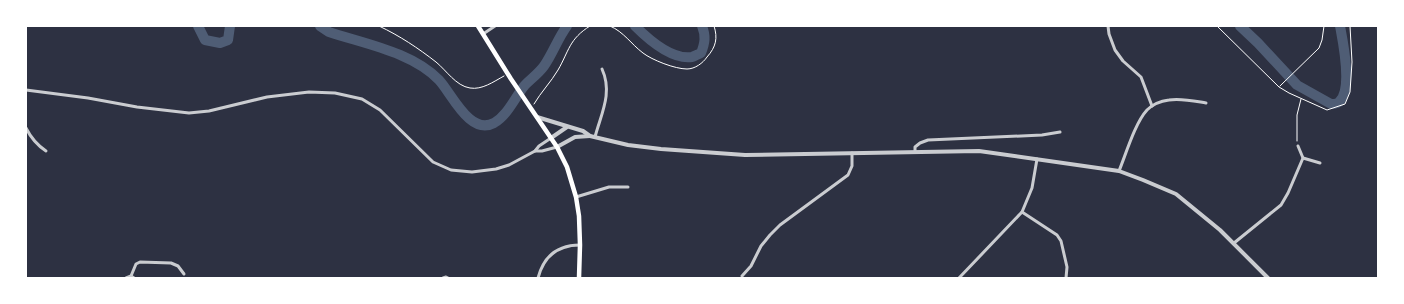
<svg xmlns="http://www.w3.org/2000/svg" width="1404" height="304" font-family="Karla,sans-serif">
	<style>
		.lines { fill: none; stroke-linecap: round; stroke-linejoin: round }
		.river { stroke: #4f5d75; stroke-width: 10 }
		.path { stroke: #fff; stroke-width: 1 }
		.minor { stroke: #caccd0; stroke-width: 3 }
		.tertiary { stroke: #caccd0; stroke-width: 4 }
		.secondary { stroke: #fff; stroke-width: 4.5 }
	</style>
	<rect width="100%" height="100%" fill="#2d3142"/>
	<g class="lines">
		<g class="river">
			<path d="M198 26 205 40 220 43 228 40 230 26"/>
			<path d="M320 26 329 32C365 44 412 52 439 80 452 94 470 136 494 123 508 115 515 97 525 85 531 79 539 73 544 66 553 53 558 38 567 26"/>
			<path d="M635 26C648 39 672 60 692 57 695 56 698 54 701 53 705 43 706 36 702 26"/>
			<path d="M1240 26 1258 43 1297 85 1331 104C1334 104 1337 104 1339 102 1353 90 1343 42 1340 26"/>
		</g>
		<g class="path">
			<path d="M379 26C400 36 418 48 436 62 446 70 456 86 470 88 482 90 493 82 504 76"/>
			<path d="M610 26C624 32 631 44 643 53 652 60 675 69 687 69 695 69 703 63 707 57 716 47 718 38 714 26"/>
			<path d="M1217 26 1279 87 1289 93 1327 110 1345 104 1350 92 1352 62 1350 26"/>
			<path d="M1280 86 1319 48 1322 40 1324 26"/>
			<path d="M534 104C541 92 551 82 558 70 569 51 569 39 590 26"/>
			<path d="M1297 141V115L1301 99"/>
		</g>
		<g class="minor">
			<path d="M1108 26 1109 34 1115 50 1123 61 1141 77 1152 106"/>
			<path d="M483 34 495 26"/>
			<path d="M26 90 88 98 137 107 189 113 209 111 267 97 309 92 335 93 362 99 380 110 433 162 451 170 472 172 496 169 509 165 535 151 539 146 551 138"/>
			<path d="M26 128C31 138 37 145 46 151"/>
			<path d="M595 137C601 114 613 93 602 69"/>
			<path d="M1298 146 1303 158 1320 163"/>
			<path d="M535 151H542L557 147"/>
			<path d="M915 152V147L920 143 928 140 1042 135 1060 132"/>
			<path d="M1119 171C1126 154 1135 123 1147 110 1153 104 1161 101 1169 100 1181 98 1194 101 1206 103"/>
			<path d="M576 197 609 187H628"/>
			<path d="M1022 212 1057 235 1061 241 1067 267 1066 278"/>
			<path d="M1234 243 1281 205 1288 193 1303 158"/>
			<path d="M131 276 136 264 140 262 171 263 178 266 184 274"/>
			<path d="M742 276 751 266 761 246 770 235 780 225 848 175 852 166V153"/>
			<path d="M126 278 131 276 134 278"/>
			<path d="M443 278 446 277 448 278"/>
			<path d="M538 278C544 255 558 245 580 245"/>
			<path d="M959 278 1022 212 1032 188 1037 159"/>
		</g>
		<g class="tertiary">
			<path d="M537 117 583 131 590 136 628 145 661 149 745 155 979 151 1119 171 1143 180 1176 194 1220 230 1268 278"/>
			<path d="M551 138 567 127"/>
			<path d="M557 147 575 137 590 136"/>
		</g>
		<path class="secondary" d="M478 26 511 79 557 147 567 167 576 197 579 216 580 245 579 278"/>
	</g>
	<rect width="1404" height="304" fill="none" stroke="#ffffff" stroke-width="54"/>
</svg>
